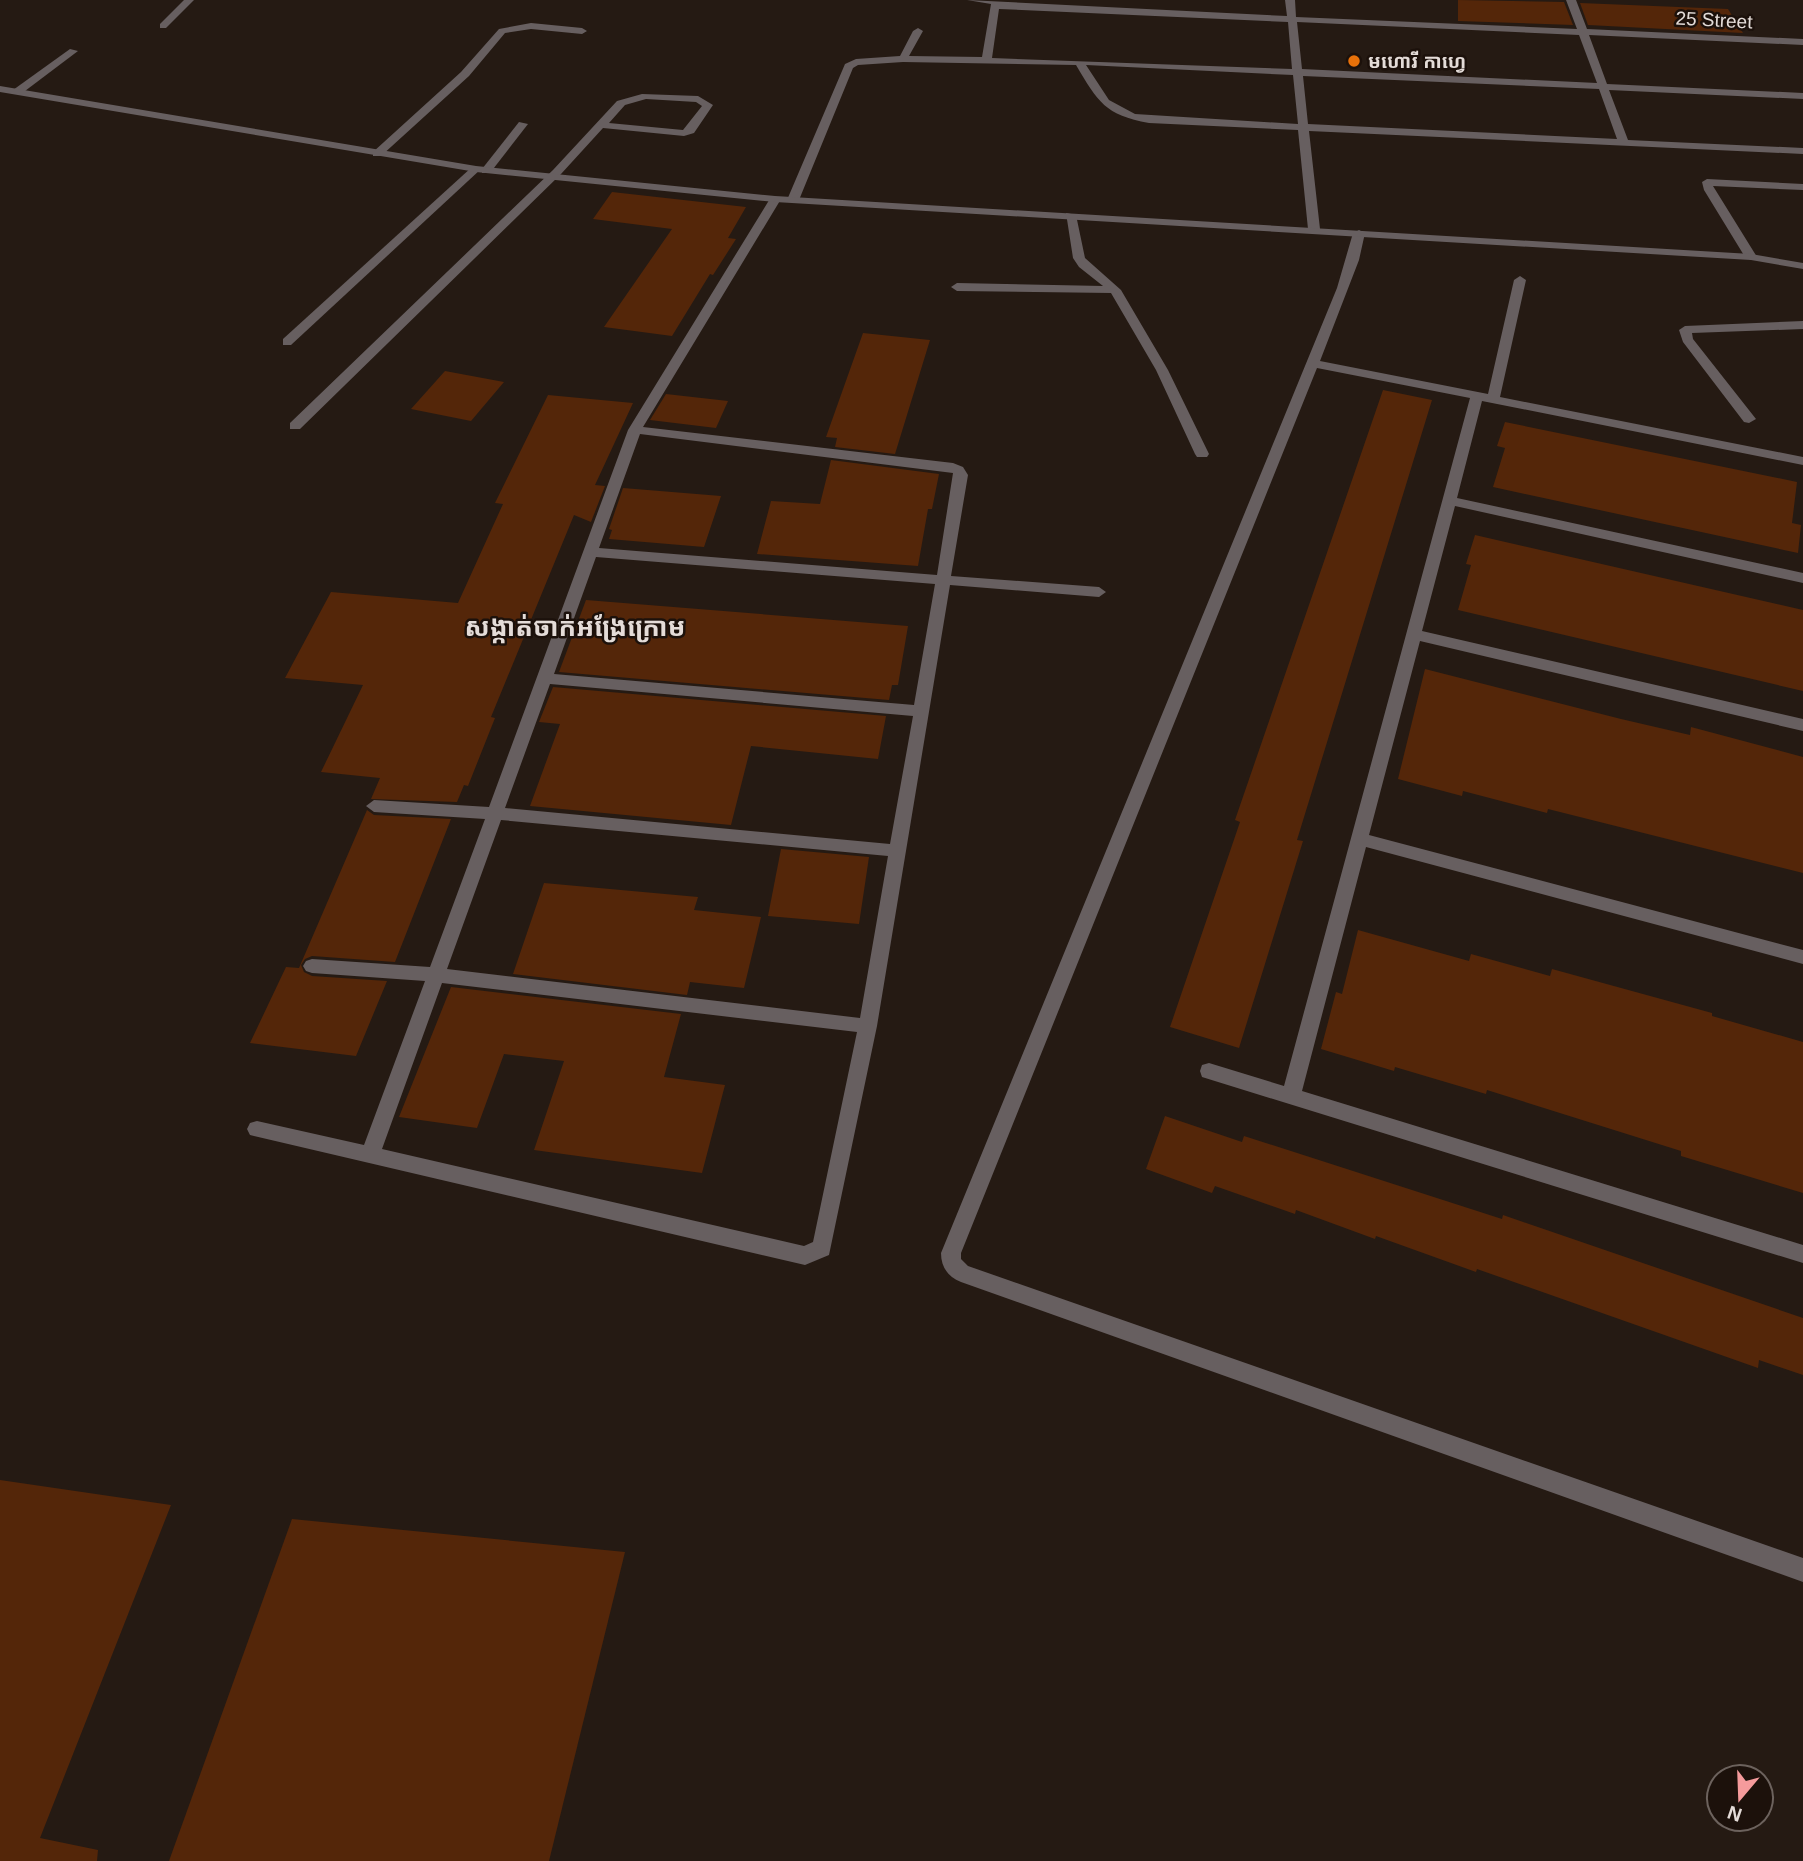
<svg xmlns="http://www.w3.org/2000/svg" width="1803" height="1861" font-family="Helvetica,'Noto Sans Khmer',sans-serif">
	<style>
		.building { fill: #542609 }
		.lines { fill: none; stroke-linecap: round; stroke-linejoin: round }
		.minor { fill: #675f60; fill-rule: evenodd }
		.tertiary { fill: #675f60; fill-rule: evenodd }
		.food-dot { fill: #e8710a; stroke: #1c110b; stroke-width: 2.5 }
		.labels { text-anchor: middle; dominant-baseline: central; stroke-width: 5; stroke-linejoin: round; paint-order: stroke }
		.far-street-label { font-size: 19px; fill: #e4dcd8; stroke: #1c110b }
		.far-poi-label { font-size: 19px; font-weight: bold; fill: #e4dcd8; stroke: #1c110b; text-anchor: start }
		.quarter-label { font-size: 26px; font-weight: bold; fill: #e4dcd8; stroke: #1c110b }
	</style>
	<rect width="100%" height="100%" fill="#251a13"/>
	<g class="building">
		<path d="M1458 0 1564 2 1573 25 1458 21Z"/>
		<path d="M1580 3 1728 9 1743 33 1588 25Z"/>
		<path d="M612 192 746 207 728 238 736 239 713 275 710 274 672 336 604 327 672 229 593 219Z"/>
		<path d="M863 333 930 340 895 454 835 447 837 438 826 437Z"/>
		<path d="M445 371 504 382 471 421 411 409Z"/>
		<path d="M1383 390 1432 400 1297 840 1303 841 1239 1048 1170 1027 1240 822 1235 820Z"/>
		<path d="M666 394 728 401 716 428 650 420Z"/>
		<path d="M548 395 633 403 595 485 605 486 591 522 574 515 491 717 495 718 468 786 464 785 457 802 371 799 380 778 321 772 363 685 285 678 331 592 458 603 503 504 495 503Z"/>
		<path d="M1505 422 1797 482 1792 523 1801 525 1798 553 1493 487 1505 448 1497 446Z"/>
		<path d="M831 460 939 474 932 509H928L918 566 757 554 771 501 820 504Z"/>
		<path d="M623 488 721 496 704 547 609 539 612 530 609 529Z"/>
		<path d="M1475 535 1803 610V691L1458 610 1471 565 1466 564Z"/>
		<path d="M586 600 908 626 898 685H892L889 700 559 672Z"/>
		<path d="M1425 669 1621 719 1690 735 1691 727 1803 757V873L1548 809 1547 813 1463 791 1462 796 1398 779Z"/>
		<path d="M553 687 886 716 878 759 751 746 731 825 530 806 560 724 539 722Z"/>
		<path d="M367 810 374 815 451 819 395 962 312 956 305 959 301 965 304 972 312 976 387 981 356 1056 250 1043 286 967 299 968Z"/>
		<path d="M781 849 869 857 859 924 768 916Z"/>
		<path d="M544 883 698 897 694 910 761 917 744 988 690 982 687 995 513 974Z"/>
		<path d="M1358 930 1469 961 1471 954 1550 976 1552 969 1712 1013V1016L1803 1042V1193L1681 1156V1151L1487 1090 1486 1094 1395 1067 1394 1071 1321 1049 1336 992 1342 994Z"/>
		<path d="M451 987 681 1014 664 1077 725 1085 702 1173 534 1150 564 1061 504 1054 477 1128 399 1117Z"/>
		<path d="M1165 1116 1242 1142 1244 1136 1502 1219 1503 1215 1803 1318V1375L1759 1360 1758 1368 1477 1269 1476 1272 1376 1236 1375 1239 1296 1210 1295 1214 1215 1186 1212 1193 1146 1169Z"/>
		<path d="M0 1480 171 1505 40 1838 98 1850 97 1861H0Z"/>
		<path d="M292 1519 625 1552 549 1861H169Z"/>
	</g>
	<g class="lines">
		<g class="minor">
			<path d="M184 0H194L166 28H160V24Z"/>
			<path d="M967 0 1287 16 1285 0H1295L1296 17 1577 29 1566 0H1576L1587 29 1803 39V45L1589 35 1607 84 1803 93V99L1609 90 1628 140 1803 148V154L1309 131 1320 229 1314 232 1308 229 1298 130 1149 123C1105 115 1098 102 1076 65L903 62 858 65 853 68 799 200 789 202 787 200 845 64 856 59 900 56 913 31 918 28 923 31 909 56 982 57 991 4ZM999 9 1288 22 1292 69 992 58ZM1297 22 1579 35 1597 83 1302 69ZM1086 65 1293 75 1298 124 1135 114 1109 100ZM1303 76 1599 89 1617 139 1308 124Z"/>
			<path d="M531 23 582 28 587 31 582 34 531 29 505 33 469 76 381 156H373V152L461 72 499 29Z"/>
			<path d="M70 49 78 51 21 94H13V90Z"/>
			<path d="M642 94 698 96 713 105 694 133 684 136 603 128 561 174 300 429H290V423L553 170 617 101ZM646 99 696 102 702 106 683 130 609 123 625 105Z"/>
			<path d="M519 122 528 124 490 173H482V169Z"/>
			<path d="M472 167 481 169 291 345H283V339Z"/>
			<path d="M1707 179 1803 184V190L1713 186 1757 257 1751 260 1745 257 1704 190 1702 182Z"/>
			<path d="M771 197 781 199 643 427 953 463 963 467 968 475 951 576 1099 587 1106 592 1099 597 950 585 877 1026 829 1255 805 1265 250 1135 247 1129 250 1123 257 1121 364 1145 425 981 312 973 306 971 303 966 306 961 312 959 430 967 485 819 374 812 366 806 374 800 489 807 628 430ZM640 434 953 473 937 575 599 548ZM596 557 935 584 914 705 554 674ZM550 684 913 716 890 844 505 808ZM501 820 888 856 860 1018 447 969ZM442 983 857 1032 813 1242 804 1246 382 1149Z"/>
			<path d="M1066 213 1076 215 1085 258 1121 290 1168 370 1209 454 1207 457H1197L1195 454 1156 370 1111 293 957 291 951 287 957 283 1103 286 1079 267 1073 258Z"/>
			<path d="M1359 230 1365 233 1359 260 1320 361 1488 394 1514 280 1520 276 1526 280 1500 397 1803 457V465L1482 401 1457 498 1803 573V583L1455 506 1422 631 1803 719V731L1420 641 1369 835 1803 950V964L1366 847 1302 1091 1803 1245V1263L1202 1077 1200 1071 1202 1065 1209 1063 1284 1086 1470 398 1317 368 961 1253V1259L968 1266 1803 1558V1582L961 1282C948 1277 941 1267 941 1253L1337 288 1353 233Z"/>
			<path d="M1803 321V329L1692 333 1693 339 1756 419 1749 423 1744 422 1683 342 1679 330 1685 326Z"/>
		</g>
		<path class="tertiary" d="M0 86 476 166 775 196 1751 254 1803 263V269L1751 260 775 202 476 172 0 92Z"/>
	</g>
	<circle class="food-dot" cx="1354" cy="61" r="7"/>
	<g class="labels">
		<g class="far-street-label">
			<text transform="translate(1714 20) rotate(3)">25 Street</text>
		</g>
		<g class="far-poi-label">
			<text x="1368" y="61">មហោរី កាហ្វេ</text>
		</g>
		<g class="quarter-label">
			<text x="575" y="627">សង្កាត់ចាក់អង្រែក្រោម</text>
		</g>
	</g>
	<g transform="translate(1740 1798) rotate(199)"><circle r="33" fill="#1c110b" stroke="#6c625d" stroke-width="2"/>
	<path d="M0-5L12 26L0 18L-12 26Z" fill="#f59b9c"/>
	<text y="-10" font-size="19" font-weight="bold" text-anchor="middle" fill="#e4dcd8">N</text>
	</g>
</svg>
